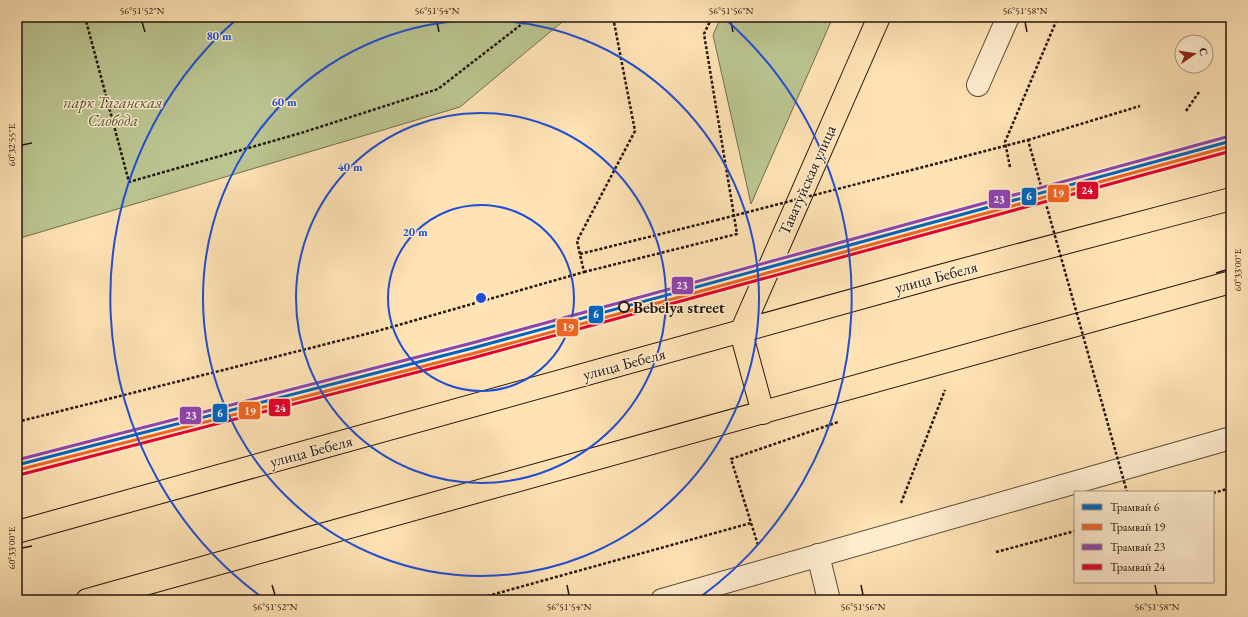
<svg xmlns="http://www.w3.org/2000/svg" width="1248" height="617" font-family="'EB Garamond',serif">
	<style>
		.green { fill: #bbc591; stroke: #706e4f }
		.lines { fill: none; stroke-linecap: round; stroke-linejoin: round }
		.minor-casing { stroke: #5b4937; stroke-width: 24 }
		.major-casing { stroke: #24160d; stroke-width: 24 }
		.path { stroke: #24160d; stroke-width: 2.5; stroke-dasharray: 3 2; stroke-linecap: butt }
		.minor { stroke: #ffedcf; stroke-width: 22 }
		.major { stroke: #ffe3b5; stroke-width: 22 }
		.path-bridge { stroke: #24160d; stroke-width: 2.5; stroke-dasharray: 3 2; stroke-linecap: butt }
		.tram-1-casing { stroke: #ffedcf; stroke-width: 6 }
		.tram-2-casing { stroke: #ffedcf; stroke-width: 6 }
		.tram-3-casing { stroke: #ffedcf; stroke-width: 6 }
		.tram-4-casing { stroke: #ffedcf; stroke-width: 6 }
		.tram-1 { stroke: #0065bd; stroke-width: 3 }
		.tram-2 { stroke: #f26522; stroke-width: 3 }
		.tram-3 { stroke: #8e44ad; stroke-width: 3 }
		.tram-4 { stroke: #e4002b; stroke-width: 3 }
		.ticks { fill: none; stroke: #24160d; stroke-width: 1.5 }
		.ring { fill: none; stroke: #1d4ed8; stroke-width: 2 }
		.stop-dot { fill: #ffedcf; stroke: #24160d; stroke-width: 2 }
		.labels { text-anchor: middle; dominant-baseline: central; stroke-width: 3; stroke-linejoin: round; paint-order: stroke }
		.park-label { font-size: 16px; font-style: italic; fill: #59533b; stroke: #ffedcf }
		.street-label { font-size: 16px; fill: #24160d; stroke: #ffedcf }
		.stop-label { font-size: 16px; font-weight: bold; fill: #24160d; stroke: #ffedcf; text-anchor: start }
		.centre { fill: #1d4ed8; stroke: #ffedcf; stroke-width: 2 }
		.ring-label { font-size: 12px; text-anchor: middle; font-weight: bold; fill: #1d4ed8; stroke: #ffedcf; stroke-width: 3; stroke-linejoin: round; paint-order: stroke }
		.line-badge { stroke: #ffedcf; stroke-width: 1.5 }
		.badge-label { font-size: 11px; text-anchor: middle; font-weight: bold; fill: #fff }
		.neatline { fill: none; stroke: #24160d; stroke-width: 1.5 }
		.ticks-label { font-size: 10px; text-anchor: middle; fill: #24160d }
	</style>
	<rect width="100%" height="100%" fill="#ffe3b5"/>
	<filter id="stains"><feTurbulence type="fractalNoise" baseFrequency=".005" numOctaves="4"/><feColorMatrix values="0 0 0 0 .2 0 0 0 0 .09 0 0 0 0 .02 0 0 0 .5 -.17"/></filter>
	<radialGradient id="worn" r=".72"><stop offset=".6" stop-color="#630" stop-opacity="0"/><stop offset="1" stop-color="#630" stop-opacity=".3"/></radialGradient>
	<g class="green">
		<path d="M17 17H568L460 107 17 239Z"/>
		<path d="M721 17H833L751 204 713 35Z"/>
	</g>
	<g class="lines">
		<defs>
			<g id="minor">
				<path d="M978 85 1008 17"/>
				<path d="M818 555 829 600"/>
				<path d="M662 600 1231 438"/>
			</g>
			<g id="major">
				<path d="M763 413 741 332 879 17"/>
				<path d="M17 532 947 274 1231 199"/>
				<path d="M87 600 1231 282"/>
			</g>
		</defs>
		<use href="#minor" class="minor-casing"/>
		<use href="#major" class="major-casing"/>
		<g class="path">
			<path d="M85 17 129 182 301 133 438 89 531 17"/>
			<path d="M1186 111 1199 92"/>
			<path d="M1028 140 1140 106"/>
			<path d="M1010 167 1005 142 1058 17"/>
			<path d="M580 254 717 220"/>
			<path d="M584 272 737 234 704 34 712 17"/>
			<path d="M17 422 374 332 584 272 577 241 635 131 613 17"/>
			<path d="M1213 493 1231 488"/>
			<path d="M901 503 945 390"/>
			<path d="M758 545 731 459 838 422"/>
			<path d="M996 552 1075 531"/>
			<path d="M473 600 751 523"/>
		</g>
		<use href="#minor" class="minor"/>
		<use href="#major" class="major"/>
		<path class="path-bridge" d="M717 220 1028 140 1127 492"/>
		<defs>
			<path id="tram-1" d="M17 465 473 348 1231 141"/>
			<path id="tram-2" d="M18 470 475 353 1231 146"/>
			<path id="tram-3" d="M17 460 472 343 1230 136"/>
			<path id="tram-4" d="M19 475 476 357 1231 151"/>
		</defs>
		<use href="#tram-1" class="tram-1-casing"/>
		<use href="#tram-2" class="tram-2-casing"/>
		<use href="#tram-3" class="tram-3-casing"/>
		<use href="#tram-4" class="tram-4-casing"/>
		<use href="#tram-1" class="tram-1"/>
		<use href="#tram-2" class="tram-2"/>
		<use href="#tram-3" class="tram-3"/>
		<use href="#tram-4" class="tram-4"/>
	</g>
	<path class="ticks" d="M142 22 145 32M437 22 439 32M731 22 733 32M1025 22 1027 32M22 145 32 143M1216 273 1226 270M22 548 32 546M272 585 275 595M567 585 569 595M861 585 863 595M1155 585 1157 595"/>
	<g class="ring">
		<circle cx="481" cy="298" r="93"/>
		<circle cx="481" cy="298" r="185"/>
		<circle cx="481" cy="298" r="278"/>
		<path d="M263 598A371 371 0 0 1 238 18M724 18A371 371 0 0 1 699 598"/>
	</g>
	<circle class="stop-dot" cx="624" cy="307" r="5"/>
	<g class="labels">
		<g class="park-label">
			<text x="113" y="102">парк Таганская<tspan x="113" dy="18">Слобода</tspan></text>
		</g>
		<g class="street-label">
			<text transform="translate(807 180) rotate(-66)">Таватуйская улица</text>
			<text transform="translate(936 277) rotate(-15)">улица Бебеля</text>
			<text transform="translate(624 364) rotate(-15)">улица Бебеля</text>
			<text transform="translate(311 451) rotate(-15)">улица Бебеля</text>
		</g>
		<g class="stop-label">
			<text x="633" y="307">Bebelya street</text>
		</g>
	</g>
	<circle cx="481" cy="298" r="6" class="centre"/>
	<g class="ring-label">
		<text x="219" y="40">80 m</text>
		<text x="284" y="106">60 m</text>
		<text x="350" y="171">40 m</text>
		<text x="415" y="236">20 m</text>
	</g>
	<g class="line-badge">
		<rect x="1076" y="181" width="23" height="19" rx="4" fill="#e4002b"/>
		<rect x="1047" y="184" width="23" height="19" rx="4" fill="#f26522"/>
		<rect x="1021" y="187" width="16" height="19" rx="4" fill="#0065bd"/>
		<rect x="988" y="189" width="23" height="20" rx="4" fill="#8e44ad"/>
		<rect x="671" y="276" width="23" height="19" rx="4" fill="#8e44ad"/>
		<rect x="588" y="305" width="16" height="19" rx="4" fill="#0065bd"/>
		<rect x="556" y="318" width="23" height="19" rx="4" fill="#f26522"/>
		<rect x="268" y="398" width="23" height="19" rx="4" fill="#e4002b"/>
		<rect x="238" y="401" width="23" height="19" rx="4" fill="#f26522"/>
		<rect x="212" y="403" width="16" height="20" rx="4" fill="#0065bd"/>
		<rect x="179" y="406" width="23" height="19" rx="4" fill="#8e44ad"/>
	</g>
	<g class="badge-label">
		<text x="1087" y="194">24</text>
		<text x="1058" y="197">19</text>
		<text x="1029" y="200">6</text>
		<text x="999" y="203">23</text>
		<text x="682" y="289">23</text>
		<text x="596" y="318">6</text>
		<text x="568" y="331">19</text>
		<text x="280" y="412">24</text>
		<text x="250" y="415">19</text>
		<text x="220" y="417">6</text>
		<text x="191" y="419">23</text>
	</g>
	<rect width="1248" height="617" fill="none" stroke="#ffe3b5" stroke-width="44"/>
	<rect x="1074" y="491" width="140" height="92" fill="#ffedcf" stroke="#a79781"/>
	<rect x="1082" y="504" width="20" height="6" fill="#0065bd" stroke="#a79781"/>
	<text x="1110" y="511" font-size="12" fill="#24160d">Трамвай 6</text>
	<rect x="1082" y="524" width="20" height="6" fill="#f26522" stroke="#a79781"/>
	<text x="1110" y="531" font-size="12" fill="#24160d">Трамвай 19</text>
	<rect x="1082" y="544" width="20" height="6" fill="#8e44ad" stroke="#a79781"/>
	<text x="1110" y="551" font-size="12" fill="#24160d">Трамвай 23</text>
	<rect x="1082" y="564" width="20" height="6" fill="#e4002b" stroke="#a79781"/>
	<text x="1110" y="571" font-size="12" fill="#24160d">Трамвай 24</text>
	<g transform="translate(1194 54) rotate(77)"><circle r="19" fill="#ffedcf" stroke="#a79781"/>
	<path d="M0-3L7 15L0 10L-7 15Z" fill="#8f2418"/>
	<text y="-6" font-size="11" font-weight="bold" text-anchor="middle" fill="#24160d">С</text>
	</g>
	<rect x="22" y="22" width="1204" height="573" class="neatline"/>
	<g class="ticks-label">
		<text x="142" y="14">56°51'52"N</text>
		<text x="437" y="14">56°51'54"N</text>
		<text x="731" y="14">56°51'56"N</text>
		<text x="1025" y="14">56°51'58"N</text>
		<text transform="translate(11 145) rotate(-90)" y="4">60°32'55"E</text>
		<text transform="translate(1237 270) rotate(-90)" y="4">60°33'00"E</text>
		<text transform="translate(11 548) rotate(-90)" y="4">60°33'00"E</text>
		<text x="275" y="610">56°51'52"N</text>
		<text x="569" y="610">56°51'54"N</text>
		<text x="863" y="610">56°51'56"N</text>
		<text x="1157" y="610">56°51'58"N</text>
	</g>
	<rect width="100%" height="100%" filter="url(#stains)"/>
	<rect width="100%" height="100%" fill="url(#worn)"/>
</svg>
